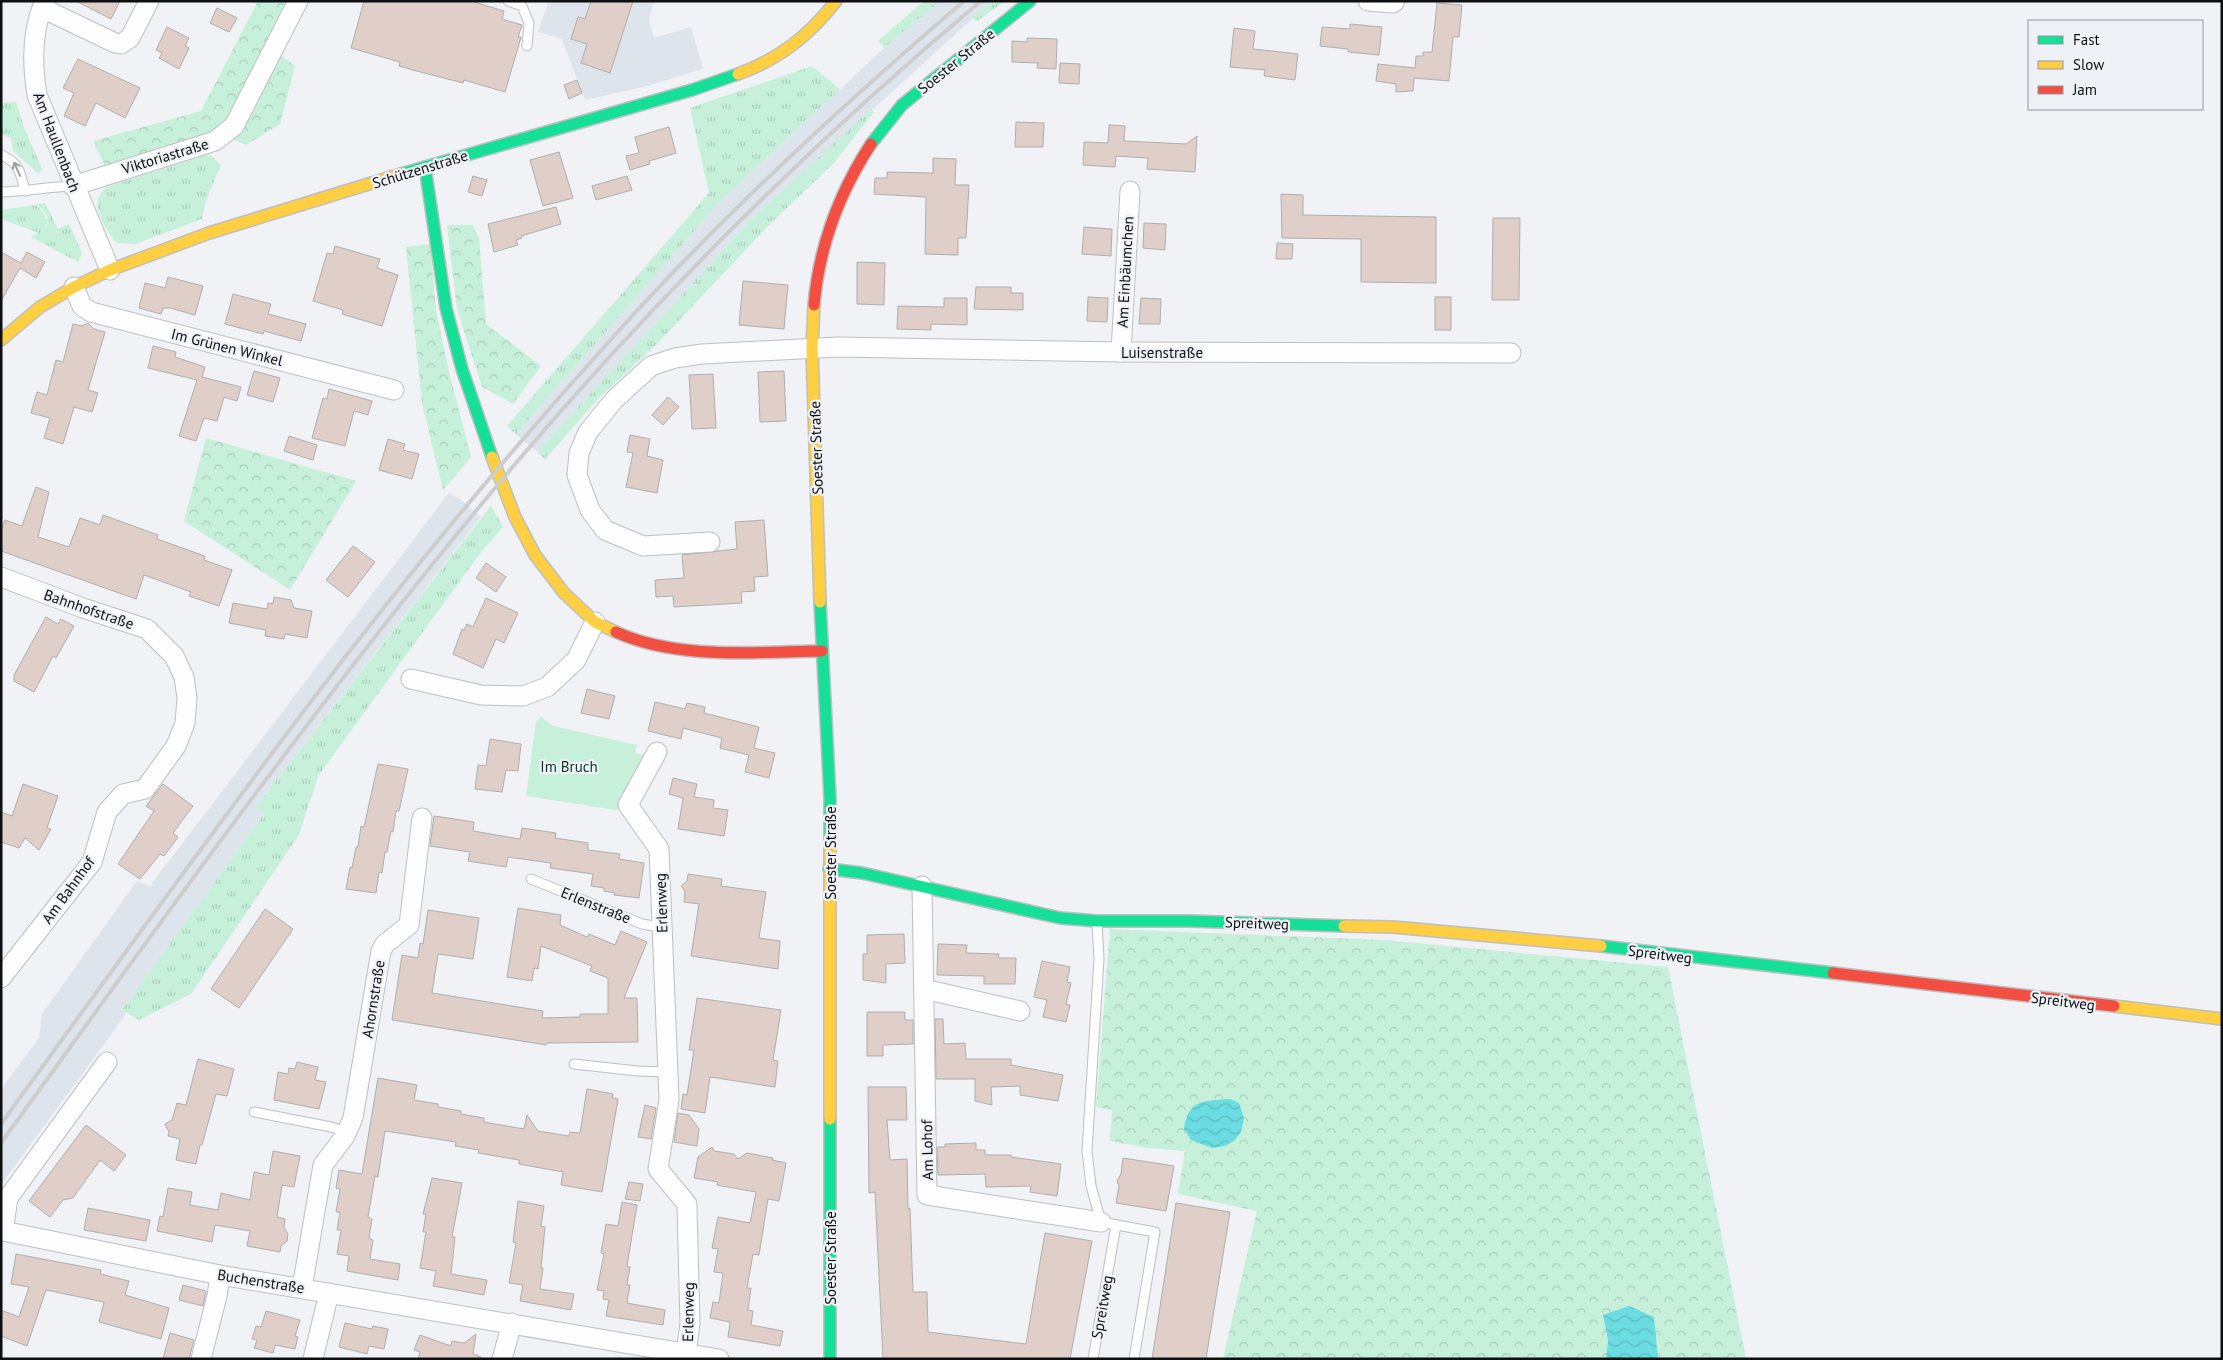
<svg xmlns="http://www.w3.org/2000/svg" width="2223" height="1360" font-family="'PT Sans',sans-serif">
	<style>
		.built { fill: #dee4eb }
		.grass { fill: url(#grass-tufts) }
		.forest { fill: url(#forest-crowns) }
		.park { fill: #c6f0da }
		.water { fill: url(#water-waves) }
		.building { fill: #e0cec8; stroke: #aeaeaf }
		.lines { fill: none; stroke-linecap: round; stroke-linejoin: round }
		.lane-casing { stroke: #bdbfc1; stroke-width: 11 }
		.street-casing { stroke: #bdbfc1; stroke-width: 21 }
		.fast-casing { stroke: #bdbfc1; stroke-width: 14 }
		.slow-casing { stroke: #bdbfc1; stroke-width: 14 }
		.jam-casing { stroke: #bdbfc1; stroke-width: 14 }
		.lane { stroke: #fdfdfe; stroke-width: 9 }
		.street { stroke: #fdfdfe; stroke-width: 19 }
		.fast { stroke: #16e098; stroke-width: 11 }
		.slow { stroke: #ffcf43; stroke-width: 11 }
		.jam { stroke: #f24e42; stroke-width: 11 }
		.rail { stroke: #cdcdce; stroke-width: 4 }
		.oneway { stroke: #9d9e9f }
		.labels { text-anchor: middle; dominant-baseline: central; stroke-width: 4.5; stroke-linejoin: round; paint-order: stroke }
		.street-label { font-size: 15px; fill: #0d0f10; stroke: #eef2f7 }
		.park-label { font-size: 15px; fill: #063621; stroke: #eef2f7 }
	</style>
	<defs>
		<pattern id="grass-tufts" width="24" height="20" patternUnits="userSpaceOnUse" patternTransform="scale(1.25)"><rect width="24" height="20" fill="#c6f0da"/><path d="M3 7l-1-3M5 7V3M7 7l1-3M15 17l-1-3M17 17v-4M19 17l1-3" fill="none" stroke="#a9cdba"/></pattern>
		<pattern id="forest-crowns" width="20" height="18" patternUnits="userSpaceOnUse" patternTransform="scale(1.25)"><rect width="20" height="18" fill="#c6f0da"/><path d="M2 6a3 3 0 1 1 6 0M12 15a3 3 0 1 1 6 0" fill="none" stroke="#a9cdba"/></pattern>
		<pattern id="water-waves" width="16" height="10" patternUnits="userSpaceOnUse" patternTransform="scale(1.25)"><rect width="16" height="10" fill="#6bdce1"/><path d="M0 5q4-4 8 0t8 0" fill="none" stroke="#5cbcc0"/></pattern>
	</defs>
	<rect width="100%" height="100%" fill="#f0f2f5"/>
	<g class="built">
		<path d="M549 1H654L649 20 654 38 691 27 703 69 647 86 585 100 562 39 538 32Z"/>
		<path d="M940 1H992L750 221 537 452 516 434 716 206 884 48Z"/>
		<path d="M449 493 460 499 481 517 256 806 264 814 122 1010 126 1014 1 1185V1089L39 1038 42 1014 137 881 150 886Z"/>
	</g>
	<g class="grass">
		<path d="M924 1H940L884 48 878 41Z"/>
		<path d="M992 1H1005L976 22 972 18Z"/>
		<path d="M812 66 840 89 716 206 516 434 507 426 709 193 690 108Z"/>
		<path d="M16 102 23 125 42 169 39 174 13 151 11 138 1 134V103Z"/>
		<path d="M871 109 874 112 833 164 771 223 657 344 600 397 545 459 537 452 750 221Z"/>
		<path d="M209 154 221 165 206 200 202 219 135 244 117 243C108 234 95 212 98 200 99 195 103 191 106 187Z"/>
		<path d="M45 203 58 229 69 224 82 253 78 262 31 237 46 229 49 219 38 204Z"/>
		<path d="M37 205 48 220 45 229 39 233 1 219V210Z"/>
		<path d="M491 506 503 527 481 552 318 776 299 835 191 994 139 1020 122 1010 264 814 256 806Z"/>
	</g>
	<g class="forest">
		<path d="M258 1H292L232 122 212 135 105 166 93 141 201 111Z"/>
		<path d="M278 53 295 66 280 124 246 145 227 137Z"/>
		<path d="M447 225H473L479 238 486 324 541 366 513 404 482 387 457 309Z"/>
		<path d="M430 244 436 310 449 372 471 457 443 490 422 403 406 247Z"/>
		<path d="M206 438 356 481 290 590 184 521Z"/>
		<path d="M1110 929 1384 940 1668 967 1746 1359H1223L1257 1211 1178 1194 1185 1151 1148 1148 1110 1141 1112 1110 1096 1107Z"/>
	</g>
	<path class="park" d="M541 717 553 726 637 745 635 753 643 755 647 762 622 807 616 810 526 796 536 722Z"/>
	<g class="water">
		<path d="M1230 1099 1239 1103 1244 1118 1241 1132 1235 1140 1225 1146 1212 1148 1191 1140 1184 1129C1188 1099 1204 1101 1230 1099Z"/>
		<path d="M1629 1306 1654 1317 1658 1359H1606L1608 1340 1603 1315Z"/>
	</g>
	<g class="building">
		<path d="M76 1H120L111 19Z"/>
		<path d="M364 1H471L504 11 502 19 522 25 518 37H521L505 92 464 80 463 83 413 70 399 66 400 62 351 48Z"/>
		<path d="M591 1H633L610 73 581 63 587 44 571 39 578 17 585 19Z"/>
		<path d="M1437 3 1462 5 1459 37H1453L1449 81 1414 78 1413 91 1396 92V84L1376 81 1378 64 1415 68 1416 56H1423V52H1432Z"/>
		<path d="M217 8 237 18 229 32 210 23Z"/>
		<path d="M1350 24 1382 27 1379 55 1348 52V49L1320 46 1322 27 1350 29Z"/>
		<path d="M167 27 189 38 185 46 189 48 179 69 159 58 162 53 156 50Z"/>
		<path d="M1234 28 1255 31 1253 49 1298 54 1295 80 1264 76 1265 70 1230 67Z"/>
		<path d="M1027 38 1057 39 1056 69 1037 68 1038 63 1012 62V41L1027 42Z"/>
		<path d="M78 59 140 88 125 118 96 103 85 126 64 116 74 93 63 88Z"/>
		<path d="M1060 63 1080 64 1079 84 1059 83Z"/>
		<path d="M577 80 582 93 569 99 564 85Z"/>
		<path d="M1016 122 1044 123 1043 147H1015Z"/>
		<path d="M1109 125 1125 126 1124 141 1186 144 1197 136 1195 172 1147 169 1148 158 1116 156 1115 167 1083 165 1084 142 1108 143Z"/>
		<path d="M669 127 676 153 649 161 650 164 630 170 626 156 639 153 635 137Z"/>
		<path d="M559 152 573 198 543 206 530 160Z"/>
		<path d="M933 158 956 159 955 185H969L966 238H958V255L925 254 926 197 874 194 875 178H887V172L933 173Z"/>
		<path d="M473 176 487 180 482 196 468 192Z"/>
		<path d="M627 176 632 190 596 200 592 186Z"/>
		<path d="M1281 194 1303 195V215L1436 217V283L1361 282V239L1282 238Z"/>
		<path d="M556 207 561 224 521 236 522 238 516 240 518 245 494 252 488 224Z"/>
		<path d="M1493 218H1520L1519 300H1492Z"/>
		<path d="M1144 223 1166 224 1165 250 1143 248Z"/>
		<path d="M1084 227 1112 229 1111 256 1082 254Z"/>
		<path d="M1277 243 1293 244 1292 259H1276Z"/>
		<path d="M335 246 380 259 377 268 398 275 382 326 342 314 343 310 313 301 327 253 333 254Z"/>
		<path d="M1 252 21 263 27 252 45 262 36 278 20 268 1 301Z"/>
		<path d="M857 262 885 263 884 305 857 304Z"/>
		<path d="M168 277 203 286 195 315 170 308H163L161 314 139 308 145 283 165 288Z"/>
		<path d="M743 281 788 285 784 329 739 325Z"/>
		<path d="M976 287H1011V293H1023V310L974 309Z"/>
		<path d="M233 294 271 304 268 314 306 324 301 341 264 331 263 334 225 324Z"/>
		<path d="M1088 297 1108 298 1107 322 1087 321Z"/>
		<rect x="1435" y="297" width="16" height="33"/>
		<path d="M944 298H967V325L931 324V330L897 329 898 306 944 307Z"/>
		<path d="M1141 298 1161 299 1160 324H1139Z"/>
		<path d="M88 323 94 329 105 332 88 390 98 393 92 412 74 407 63 444 44 438 50 418 31 413 37 392 47 395 56 360 63 362 73 324 82 326Z"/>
		<path d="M153 346 176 352 175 357 205 367 202 377 241 387 237 401 224 397 217 421 204 418 196 441 179 436 197 380 148 368Z"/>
		<path d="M254 371 280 378 273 402 247 395Z"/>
		<path d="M784 371 786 421 760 422 758 372Z"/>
		<path d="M713 374 716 428 692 429 689 375Z"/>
		<path d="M329 389 372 401 368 415 354 411 345 446 312 438 323 398 327 399Z"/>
		<path d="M668 397 679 407 663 425 652 415Z"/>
		<path d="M630 435 650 439 647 456 663 460 657 493 626 487 633 453 627 452Z"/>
		<path d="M289 436 317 445 313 460 284 451Z"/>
		<path d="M388 439 405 444 403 450 419 454 412 479 379 470Z"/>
		<path d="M36 487 49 492 38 537 69 547 80 518 100 525 103 515 158 535 157 539 205 556 204 560 232 570 219 606 189 596 191 592 144 575 136 599 1 551V530L5 520 22 526Z"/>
		<path d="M764 520 768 576 754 577 755 591 741 592 742 603 674 607 673 596 656 597 655 580 684 578 682 555 737 549 735 522Z"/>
		<path d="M353 546 375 562 348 597 326 580Z"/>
		<path d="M486 563 506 577 496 592 476 578Z"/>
		<path d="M274 597 291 600 294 608 312 611 307 638 285 634 284 639 265 636 266 630 229 623 233 603 267 609 268 603 273 604Z"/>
		<path d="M486 598 518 613 504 643 496 639 483 668 453 654 462 629 464 630 467 624 473 627Z"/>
		<path d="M46 617 58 624 61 619 74 626 56 658 53 656 34 692 14 681V675Z"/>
		<path d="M587 689 615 696 609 719 581 713Z"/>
		<path d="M655 702 685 709 687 703 705 707 704 713 759 727 754 748 775 753 769 778 745 772 749 755 720 748 722 738 683 728 681 739 648 731Z"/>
		<path d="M490 739 521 744 518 771 506 770 502 792 475 789 478 765 486 766Z"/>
		<path d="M378 764 408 769 399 811H396L393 832 391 831 387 852H385L382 873 379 872 376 893 346 889 350 867 352 868 356 847H358L361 826 364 827Z"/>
		<path d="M673 778 697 784 694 797 714 800 713 808 728 810 724 836 678 829 683 798 669 794Z"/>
		<path d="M23 784 58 796 47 828 51 829 39 850 25 838 19 848 1 842V812L12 816Z"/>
		<path d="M163 784 193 806 173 833 178 837 164 856 160 854 140 879 118 864 154 811 146 806Z"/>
		<path d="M434 816 474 822 473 831 520 839 522 828 556 833 555 838 588 843V850L620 854 619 859 644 863 639 898 614 895 615 893 604 891V888L591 886 593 874 550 868 551 863 508 857 506 867 468 861 470 852 430 846Z"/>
		<path d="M688 874 722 879 721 886 766 892 759 938 780 941 778 969 691 956 699 904 684 902 685 891 681 886 687 881Z"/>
		<path d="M518 908 561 915 560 925 587 937 589 934 615 945 621 931 647 942 624 998H637L638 1042 547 1043 546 1045 392 1020 402 955 418 958 420 943 423 944 428 910 479 918 473 959 438 954 432 993 543 1011 542 1018 580 1017V1014H608V978L590 971 592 966 541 946 538 969 534 968 532 981 507 977Z"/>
		<path d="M265 909 293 929 239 1008 211 989Z"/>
		<path d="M904 934 905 963 886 964V983L863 980V954H867V935Z"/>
		<path d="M938 944 967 945 966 953 999 954 998 958H1016L1015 984H984V976L937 975Z"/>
		<path d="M1042 961 1070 967 1067 982 1071 983 1066 1004 1070 1005 1066 1022 1043 1017 1047 1000 1034 997Z"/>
		<path d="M697 998 781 1010 773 1060 778 1061 775 1087 710 1077 705 1113 681 1109 683 1094 687 1095 694 1050H689Z"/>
		<path d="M867 1012H905V1020H913V1044L883 1045V1056H867Z"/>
		<path d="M935 1019H943L944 1044 965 1043 966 1059H1011V1065L1063 1075 1058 1101 1020 1095V1086L991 1087 992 1105 975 1101V1079H936Z"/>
		<path d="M198 1059 234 1069 227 1096 216 1094 202 1145H200L196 1164 176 1160 180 1139 168 1136 169 1132 165 1124 172 1120 177 1103 186 1105Z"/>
		<path d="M297 1062 318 1067 315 1080 326 1082 319 1109 274 1100 278 1072 288 1074 289 1068 295 1069Z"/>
		<path d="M378 1078 417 1085 414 1100 438 1104V1107L461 1111V1114L484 1118V1122L524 1129 527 1115 538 1131 569 1136 570 1132 580 1133 587 1089 613 1094 612 1098 618 1099 602 1192 561 1185 563 1172 519 1164V1160L478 1153 479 1150 455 1146 456 1142 385 1131 378 1177 375 1176 368 1217 372 1219 369 1238 373 1240 370 1259 400 1264 398 1280 347 1271 349 1256 337 1254 341 1230H337L340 1212H336L340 1189 336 1188 339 1170 362 1174Z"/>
		<path d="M868 1087H906L907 1120H887L890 1160 907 1159 908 1209 910 1208 913 1292H927L928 1332 1026 1344 1045 1233 1092 1241 1070 1359H883L875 1192 869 1193Z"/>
		<path d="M645 1105 656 1108 651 1139 638 1137Z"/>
		<path d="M678 1113 689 1115 699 1129 697 1146 674 1142Z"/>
		<path d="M86 1125 126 1155 114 1171 100 1160 73 1198 63 1200 50 1217 29 1201Z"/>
		<path d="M976 1143V1150H985V1155H1011V1157L1061 1164 1057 1196 1030 1192 1031 1186 986 1187 985 1174 938 1175 937 1147H945V1144Z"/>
		<path d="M712 1147 714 1151 734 1154 738 1159 747 1153 773 1158 772 1160 786 1163 779 1201 768 1199 759 1255 753 1254 747 1288H751L748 1310 753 1311 751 1325 783 1331 780 1346 728 1337 730 1322 710 1318 713 1302 719 1303 723 1273 714 1272 718 1249 712 1248 718 1217 750 1223 756 1192 717 1185 718 1182 694 1178 698 1157Z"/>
		<path d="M273 1151 300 1156 294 1187 282 1185 277 1217 285 1219 284 1228 288 1234 287 1241 281 1246 280 1252 247 1246 250 1231 215 1225 212 1242 157 1231 160 1216 163 1217 168 1188 192 1192 190 1205 218 1210 221 1193 250 1200 254 1172 269 1175Z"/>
		<path d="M1123 1158 1174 1166 1166 1211 1116 1203 1119 1186 1117 1181 1121 1174Z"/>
		<path d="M432 1178 462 1183 452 1237H455L451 1274 487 1280 484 1295 433 1286 436 1271 420 1268 426 1232H423L426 1214H423Z"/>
		<path d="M629 1182 643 1184 640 1201 625 1199Z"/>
		<path d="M518 1201 544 1206 541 1226 545 1227 541 1268H543L540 1289 574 1294 571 1310 520 1301 523 1285 509 1283 516 1243 513 1242Z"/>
		<path d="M622 1202 637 1205 627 1266 630 1267 627 1285H630L627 1303 665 1310 663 1325 606 1316 609 1300 603 1299 604 1291 597 1290 604 1254 601 1253 606 1224 618 1226Z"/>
		<path d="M1176 1203 1230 1212 1206 1359H1152Z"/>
		<path d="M88 1208 150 1220 146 1241 84 1230Z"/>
		<path d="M16 1254 101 1270 100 1274 129 1281 125 1295 169 1308 161 1339 99 1322 104 1302 46 1290 27 1346 1 1336V1310L19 1317 29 1287 11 1284Z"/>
		<path d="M183 1285 206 1291 203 1306 179 1300Z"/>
		<path d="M266 1311 300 1320 295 1336 298 1337 295 1349 275 1345 273 1353 254 1348 257 1340 252 1339 256 1326 261 1327Z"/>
		<path d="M345 1323 372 1329 373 1326 388 1329 384 1349 369 1346 367 1354 339 1347Z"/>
		<path d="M170 1333 194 1340 189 1359H163Z"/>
		<path d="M476 1334 473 1354 481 1357 480 1359H418L420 1352 414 1350 420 1335 451 1346 452 1341 464 1343Z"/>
	</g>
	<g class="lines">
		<defs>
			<g id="lane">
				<path d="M508 1 522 6 529 23 527 46"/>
				<path d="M1 155C20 163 20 172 25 191"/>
				<path d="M1 192C26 191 49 187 73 186"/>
				<path d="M531 879 642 924 661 927"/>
				<path d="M1097 922 1099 959 1087 1151 1091 1186 1101 1222 1155 1232 1134 1359"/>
				<path d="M574 1064 637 1071 669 1072"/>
				<path d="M254 1112 331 1127 347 1132"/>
				<path d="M1093 1359 1116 1225"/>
			</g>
			<g id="street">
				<path d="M45 1C31 30 32 64 37 95L110 270"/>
				<path d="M1368 1 1393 3 1395 1"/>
				<path d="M42 8 115 43 121 44 130 38 149 1"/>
				<path d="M73 186 215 141 234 126 298 1"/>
				<path d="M74 287 82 306 91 312 394 390"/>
				<path d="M1121 352 1130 191"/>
				<path d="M710 542 643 546 605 530 590 510 577 475 579 453 588 432 614 400 651 366 675 358 702 354 838 347 1121 352 1511 353"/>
				<path d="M1 577 83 608 147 629 174 656 184 677 187 698 185 723 176 746 145 789 123 794 107 812 92 862 1 978"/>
				<path d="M411 679 481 695 523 696 547 687 576 660 595 622"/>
				<path d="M657 752 628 805 659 849 669 1100 658 1169 687 1204V1208L690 1323 686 1353"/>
				<path d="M922 886 927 1195 1101 1222"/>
				<path d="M924 989 1020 1011"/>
				<path d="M107 1062 8 1198 3 1231 220 1275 719 1359"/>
				<path d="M302 1288 323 1165 345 1136 353 1118 381 951 385 944 409 925 422 818"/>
				<path d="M201 1359 217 1296 220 1275"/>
				<path d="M313 1359 329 1293"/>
				<path d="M502 1359 512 1323"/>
			</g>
			<g id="fast">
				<path d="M871 144 902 105 1030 1"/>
				<path d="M425 167 446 308 462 369 492 457"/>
				<path d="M401 174 692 90 738 74"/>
				<path d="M820 602 830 798V837"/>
				<path d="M829 869 862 873 1060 918 1097 921H1189L1344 926"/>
				<path d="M1601 946 1833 973"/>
				<path d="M830 1119V1359"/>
			</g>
			<g id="slow">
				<path d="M738 74C779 59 809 36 836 1"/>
				<path d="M814 305 812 348 820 602"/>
				<path d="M1 340 40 307 74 287 110 270 209 233 401 174"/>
				<path d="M492 457 515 517 535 555 564 593 595 622 616 632"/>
				<path d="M830 837V1119"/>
				<path d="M1344 926 1393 927 1601 946"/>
				<path d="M2114 1006 2222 1019"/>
			</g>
			<g id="jam">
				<path d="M814 305C819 247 839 193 871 144"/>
				<path d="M616 632C677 660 757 652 822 651"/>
				<path d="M1833 973 2114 1006"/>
			</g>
		</defs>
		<use href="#lane" class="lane-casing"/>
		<use href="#street" class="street-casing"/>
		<use href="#fast" class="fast-casing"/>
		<use href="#slow" class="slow-casing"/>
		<use href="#jam" class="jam-casing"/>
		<use href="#lane" class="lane"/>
		<use href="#street" class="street"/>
		<use href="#fast" class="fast"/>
		<use href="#slow" class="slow"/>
		<use href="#jam" class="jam"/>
		<g class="rail">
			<path d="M1 1124C103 983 205 841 310 703 409 572 514 446 624 325 729 209 846 102 964 1"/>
			<path d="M1 1143C155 930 308 715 475 512 627 327 797 155 981 1"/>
		</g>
	</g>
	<defs><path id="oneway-shaft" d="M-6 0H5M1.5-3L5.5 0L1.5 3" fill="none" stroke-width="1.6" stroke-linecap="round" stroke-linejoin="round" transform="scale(1.25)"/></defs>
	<use class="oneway" href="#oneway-shaft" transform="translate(17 169) rotate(-114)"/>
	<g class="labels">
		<g class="street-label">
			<text transform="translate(956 61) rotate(-39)">Soester Straße</text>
			<text transform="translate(57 142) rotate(69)">Am Haullenbach</text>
			<text transform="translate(165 156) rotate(-17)">Viktoriastraße</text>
			<text transform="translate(420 169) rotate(-17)">Schützenstraße</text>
			<text transform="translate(1125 272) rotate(-87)">Am Einbäumchen</text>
			<text transform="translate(227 347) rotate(14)">Im Grünen Winkel</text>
			<text x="1162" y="352">Luisenstraße</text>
			<text transform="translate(816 448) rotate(-92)">Soester Straße</text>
			<text transform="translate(89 609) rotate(19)">Bahnhofstraße</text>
			<text transform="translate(830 853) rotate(-90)">Soester Straße</text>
			<text transform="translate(68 890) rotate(-54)">Am Bahnhof</text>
			<text transform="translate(661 903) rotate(-92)">Erlenweg</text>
			<text transform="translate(596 905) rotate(22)">Erlenstraße</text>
			<text transform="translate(1257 923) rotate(2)">Spreitweg</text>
			<text transform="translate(1660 954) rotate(7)">Spreitweg</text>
			<text transform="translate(373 999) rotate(-81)">Ahornstraße</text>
			<text transform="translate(2063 1001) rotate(7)">Spreitweg</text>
			<text transform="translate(927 1150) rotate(-91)">Am Lohof</text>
			<text transform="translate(830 1258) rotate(-90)">Soester Straße</text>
			<text transform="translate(261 1281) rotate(9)">Buchenstraße</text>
			<text transform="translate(1102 1307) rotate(-80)">Spreitweg</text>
			<text transform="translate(688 1312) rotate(-89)">Erlenweg</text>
		</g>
		<g class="park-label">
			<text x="569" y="766">Im Bruch</text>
		</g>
	</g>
	<rect width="2223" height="1360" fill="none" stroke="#0d0f10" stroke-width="5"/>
	<rect x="2028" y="20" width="175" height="90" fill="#eef2f7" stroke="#94979b"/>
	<rect x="2038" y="36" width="25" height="8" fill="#16e098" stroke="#94979b"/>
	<text x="2073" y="45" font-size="15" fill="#0d0f10">Fast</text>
	<rect x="2038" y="61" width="25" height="8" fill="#ffcf43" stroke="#94979b"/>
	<text x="2073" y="70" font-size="15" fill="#0d0f10">Slow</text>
	<rect x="2038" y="86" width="25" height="8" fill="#f24e42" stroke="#94979b"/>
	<text x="2073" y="95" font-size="15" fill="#0d0f10">Jam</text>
</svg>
